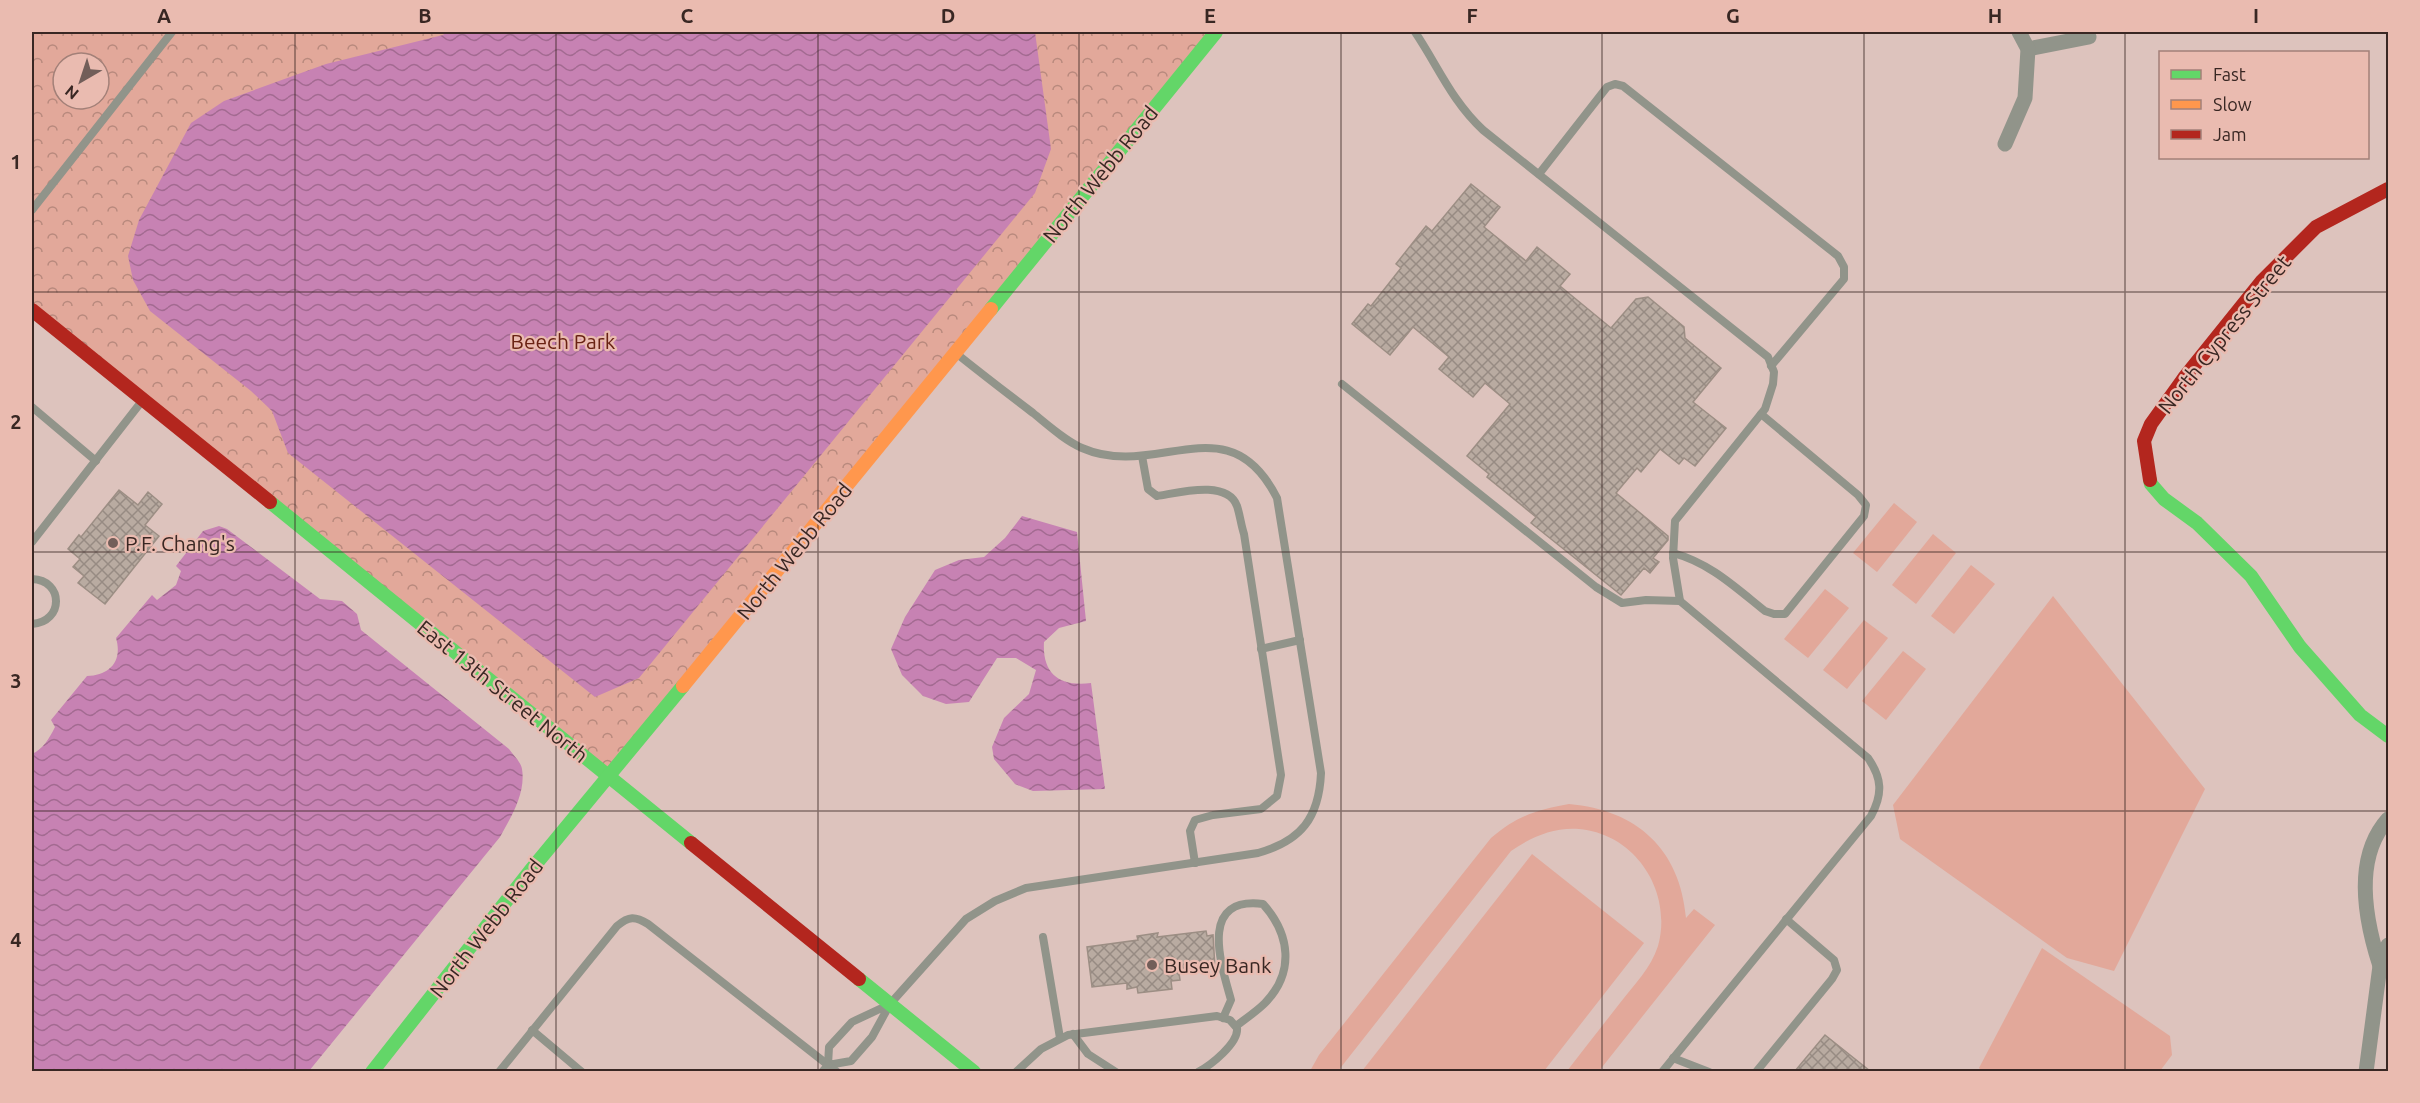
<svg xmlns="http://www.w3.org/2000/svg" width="2420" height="1103" font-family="Ubuntu,sans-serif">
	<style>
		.grass { fill: #e2a89a }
		.park { fill: url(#park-crowns); fill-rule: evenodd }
		.water { fill: url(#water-waves) }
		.building { fill: url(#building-cross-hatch); stroke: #9c8e84; stroke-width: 1.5 }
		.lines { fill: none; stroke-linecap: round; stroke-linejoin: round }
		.lane { stroke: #91948a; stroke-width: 8 }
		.street { stroke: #91948a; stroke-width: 15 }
		.fast { stroke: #63d668; stroke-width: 14 }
		.slow { stroke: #ff974d; stroke-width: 14 }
		.jam { stroke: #b3261e; stroke-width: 14 }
		.grid { fill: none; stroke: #392723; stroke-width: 1.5; stroke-opacity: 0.55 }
		.poi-dot { fill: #725e59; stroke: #eabbb0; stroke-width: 2 }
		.labels { text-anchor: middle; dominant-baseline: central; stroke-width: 4.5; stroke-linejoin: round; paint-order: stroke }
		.street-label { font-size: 21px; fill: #392723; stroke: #eabbb0 }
		.park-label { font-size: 21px; fill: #692213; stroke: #eabbb0 }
		.poi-label { font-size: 21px; fill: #392723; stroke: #eabbb0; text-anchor: start }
		.neatline { fill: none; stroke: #392723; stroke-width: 2 }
		.grid-label { font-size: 20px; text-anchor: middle; font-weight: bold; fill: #392723 }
	</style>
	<defs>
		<pattern id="park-crowns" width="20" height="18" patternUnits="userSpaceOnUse" patternTransform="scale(1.5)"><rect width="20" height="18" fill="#e2a89a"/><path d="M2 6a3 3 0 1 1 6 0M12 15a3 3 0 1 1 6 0" fill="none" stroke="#b8897d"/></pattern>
		<pattern id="water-waves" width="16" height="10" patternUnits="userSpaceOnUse" patternTransform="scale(1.5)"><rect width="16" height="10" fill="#c782b3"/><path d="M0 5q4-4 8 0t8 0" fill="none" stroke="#a36a91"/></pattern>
		<pattern id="building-cross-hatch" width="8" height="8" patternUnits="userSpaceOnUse" patternTransform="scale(1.5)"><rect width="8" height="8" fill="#b9aba1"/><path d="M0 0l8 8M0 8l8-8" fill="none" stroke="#978b83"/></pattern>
	</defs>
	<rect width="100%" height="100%" fill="#ddc3bd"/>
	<g class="grass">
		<path d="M1894 503 1917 522 1877 572 1853 553Z"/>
		<path d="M1933 534 1956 553 1916 604 1892 585Z"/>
		<path d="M1971 565 1995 584 1954 634 1931 616Z"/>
		<path d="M1825 589 1849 608 1808 658 1784 639Z"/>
		<path d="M2053 596 2205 789 2114 971 2067 958 1900 839 1893 805Z"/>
		<path d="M1864 620 1888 638 1847 689 1823 670Z"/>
		<path d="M1903 651 1926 669 1886 720 1862 701Z"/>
		<path d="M1569 804C1637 810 1680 849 1686 918L1694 909 1715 925 1599 1071H1567C1584 1049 1602 1026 1620 1003 1634 985 1651 968 1658 946 1673 892 1636 834 1579 829 1554 827 1531 837 1511 851L1338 1071H1310L1319 1055 1491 838C1517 816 1536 810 1569 804Z"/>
		<path d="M1532 854 1644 943 1544 1071H1362Z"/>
		<path d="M2042 948 2170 1036 2172 1055 2160 1071H1982L1979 1068Z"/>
	</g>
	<path class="park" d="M32 32H1212L609 776 32 310ZM63 63H99V99H63Z"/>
	<g class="water">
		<path d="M446 32H1035L1051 149 1035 193 639 678 595 697 288 453 272 411 251 391 150 311 133 280 128 256 139 220 191 123 224 101 326 64 443 35Z"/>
		<path d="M1022 516 1077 532 1086 621 1059 628 1044 642C1042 674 1060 687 1091 683L1105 789 1033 791 1015 784 994 759 992 747 1004 718 1029 694 1036 670 1016 658H997L969 702 946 704 923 696 902 675 891 649 905 617 935 570 959 560 984 557 1005 538Z"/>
		<path d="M219 526 227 529 320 599 342 601 357 614 361 630 509 749C513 755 521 762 522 769 526 793 511 817 500 837L309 1071H32V754C43 749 49 739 55 727L51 720 87 676C109 675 123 662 116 638L152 595 157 600 176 585 181 571 176 566 203 531Z"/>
	</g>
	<g class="building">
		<path d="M1471 184 1500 207 1484 227 1526 261 1537 247 1570 274 1560 286 1611 328 1636 299 1648 297 1684 327 1685 338 1721 368 1693 402 1726 428 1695 466 1684 458 1679 464 1660 449 1641 472 1637 468 1616 493 1668 536V540L1653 558 1659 562 1650 573 1644 568 1621 595 1531 523 1536 517 1487 477 1489 474 1467 456 1510 404 1485 383 1473 397 1439 369 1449 357 1413 327 1390 355 1352 324 1368 304 1371 306 1401 268 1396 264 1426 226 1432 231Z"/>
		<path d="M119 490 138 505 148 492 162 504 145 525 159 536 105 604 78 583 84 576 73 567 80 559 68 549 79 535 81 537Z"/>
		<path d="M1206 931 1207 936 1213 935 1215 968 1179 973 1180 980 1171 981 1172 989 1138 993 1137 987 1127 989V983L1092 987 1087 947 1138 940 1137 936 1158 933 1157 937Z"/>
		<path d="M1825 1035 1870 1071H1795Z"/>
	</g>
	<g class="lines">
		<g class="lane">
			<path d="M1415 32C1438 66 1451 100 1483 130L1768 357 1774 372 1773 384 1765 409 1675 521 1673 558 1680 601 1868 758C1882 778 1883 794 1871 816L1662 1072"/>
			<path d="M1539 174 1607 87 1615 84 1623 86 1838 256 1844 267V279L1771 366"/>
			<path d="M32 210 172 32"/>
			<path d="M1342 384 1596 587 1622 603 1646 600 1680 601"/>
			<path d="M32 407 96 461"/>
			<path d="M1142 456 1148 489 1157 496C1178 493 1227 479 1237 506 1240 515 1241 525 1244 534L1281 775 1277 796 1261 809 1213 815 1195 820 1190 831 1195 863"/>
			<path d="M32 542 142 401"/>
			<path d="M1673 553C1710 563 1735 587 1765 611L1774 614H1785L1864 516 1866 505 1858 495 1761 414"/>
			<path d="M32 579C64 580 64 622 32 624"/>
			<path d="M1261 649 1300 640"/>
			<path d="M1043 937 1060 1038"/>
			<path d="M886 1006 852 1022 829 1047 828 1065 851 1061 872 1037 890 1004 966 919 995 901 1026 888 1258 853C1301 841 1319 818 1321 773L1277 498C1228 401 1157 481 1082 448 1064 440 1048 425 1033 413 1008 394 982 374 957 354"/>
			<path d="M1223 1018 1231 1000C1221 964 1198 896 1263 904 1290 934 1295 972 1265 1003 1256 1012 1245 1019 1236 1026"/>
			<path d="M532 1030 582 1072"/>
			<path d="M1073 1034 1088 1054 1116 1072"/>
			<path d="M1673 1058 1709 1072"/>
			<path d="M499 1072 617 926C629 916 635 916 648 924L837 1072"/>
			<path d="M822 1072 828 1065"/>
			<path d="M1016 1072 1041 1049 1068 1035 1217 1016 1230 1020 1237 1028C1239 1043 1211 1065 1198 1072"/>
			<path d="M1756 1072 1832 979 1837 970 1834 960 1786 919"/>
		</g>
		<g class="street">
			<path d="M2028 49 2089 37"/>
			<path d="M2005 144 2025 98 2028 49 2019 32"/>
			<path d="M2380 966C2365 920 2353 858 2388 819"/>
			<path d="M2366 1072 2380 966 2388 945"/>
		</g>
		<g class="fast">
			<path d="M991 309 1216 32"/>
			<path d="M2150 480 2151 484 2164 499 2197 523 2251 576 2300 647 2360 715 2388 736"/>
			<path d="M270 502 691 843"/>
			<path d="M859 979 974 1072"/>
			<path d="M372 1072 530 871 683 686"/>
		</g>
		<path class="slow" d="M683 686 991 309"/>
		<g class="jam">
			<path d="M32 310 270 502"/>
			<path d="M2150 480 2144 441 2151 424 2184 378 2262 281 2316 227 2388 189"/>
			<path d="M691 843 859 979"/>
		</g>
	</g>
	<path class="grid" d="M295 32V1072M556 32V1072M818 32V1072M1079 32V1072M1341 32V1072M1602 32V1072M1864 32V1072M2125 32V1072M32 292H2388M32 552H2388M32 811H2388"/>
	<g class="poi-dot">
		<circle cx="113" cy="543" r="6"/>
		<circle cx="1152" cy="965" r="6"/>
	</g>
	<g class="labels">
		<g class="street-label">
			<text transform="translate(1100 174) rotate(-51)">North Webb Road</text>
			<text transform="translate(2224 334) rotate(-51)">North Cypress Street</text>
			<text transform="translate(794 551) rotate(-51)">North Webb Road</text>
			<text transform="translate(503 691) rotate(39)">East 13th Street North</text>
			<text transform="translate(486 928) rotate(-52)">North Webb Road</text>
		</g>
		<g class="park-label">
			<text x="563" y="341">Beech Park</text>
		</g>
		<g class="poi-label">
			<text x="125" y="543">P.F. Chang's</text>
			<text x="1164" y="965">Busey Bank</text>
		</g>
	</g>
	<rect width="2420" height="1103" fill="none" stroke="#eabbb0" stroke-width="66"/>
	<rect x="2159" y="51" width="210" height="108" fill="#eabbb0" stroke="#a38078" stroke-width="1.5"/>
	<rect x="2171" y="70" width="30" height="9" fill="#63d668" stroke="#a38078" stroke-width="1.5"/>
	<text x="2213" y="81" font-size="18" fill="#392723">Fast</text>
	<rect x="2171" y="100" width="30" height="9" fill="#ff974d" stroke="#a38078" stroke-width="1.5"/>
	<text x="2213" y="111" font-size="18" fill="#392723">Slow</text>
	<rect x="2171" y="130" width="30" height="9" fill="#b3261e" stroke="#a38078" stroke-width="1.5"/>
	<text x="2213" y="141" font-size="18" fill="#392723">Jam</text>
	<g transform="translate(81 81) rotate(219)"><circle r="28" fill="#eabbb0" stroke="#a38078" stroke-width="1.5"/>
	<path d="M0-4.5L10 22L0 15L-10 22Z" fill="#725e59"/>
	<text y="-9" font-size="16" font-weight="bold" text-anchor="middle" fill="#392723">N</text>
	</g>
	<rect x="33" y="33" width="2354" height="1037" class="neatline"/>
	<g class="grid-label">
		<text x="164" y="23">A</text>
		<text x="425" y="23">B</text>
		<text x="687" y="23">C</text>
		<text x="948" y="23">D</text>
		<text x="1210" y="23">E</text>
		<text x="1472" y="23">F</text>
		<text x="1733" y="23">G</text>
		<text x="1995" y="23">H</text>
		<text x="2256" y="23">I</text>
		<text x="16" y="169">1</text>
		<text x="16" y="429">2</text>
		<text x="16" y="688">3</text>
		<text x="16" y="947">4</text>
	</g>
</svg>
